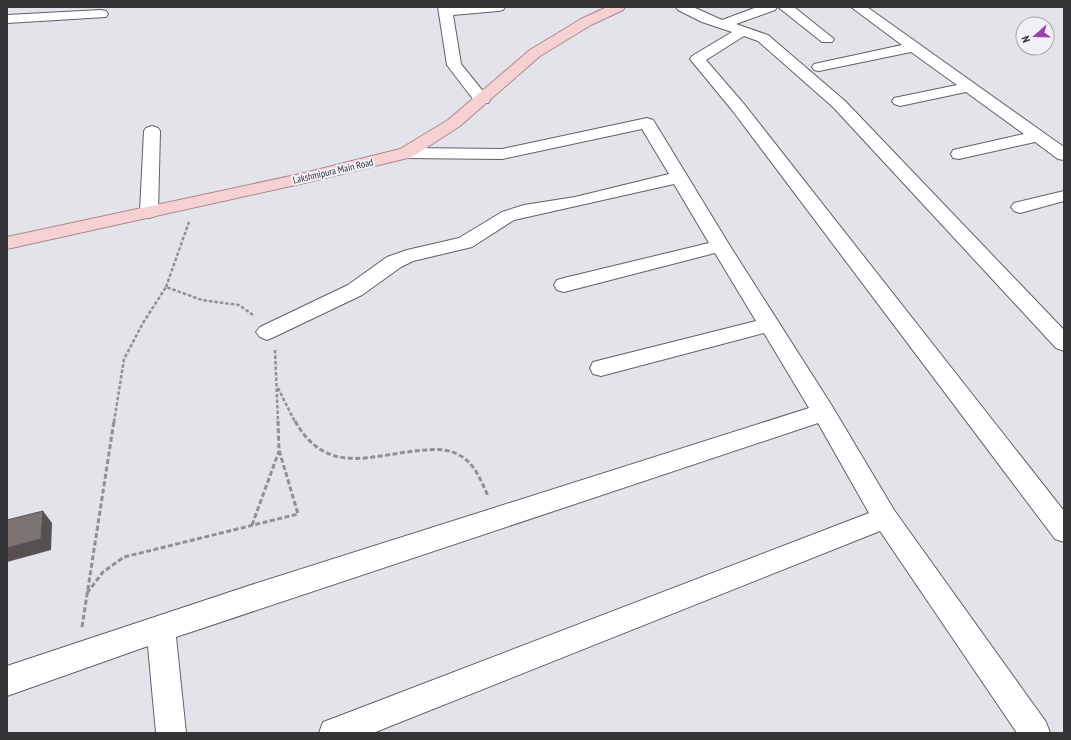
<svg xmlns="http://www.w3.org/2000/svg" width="1071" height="740" font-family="'PT Sans Narrow',sans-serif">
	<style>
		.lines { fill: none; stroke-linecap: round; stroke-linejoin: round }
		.minor-casing { stroke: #616066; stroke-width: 2 }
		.major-casing { stroke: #af878b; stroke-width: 2 }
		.path-far1 { stroke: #909094; stroke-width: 2.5; stroke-dasharray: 3.5 2; stroke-linecap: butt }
		.path { stroke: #909094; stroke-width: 3; stroke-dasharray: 5 2.5; stroke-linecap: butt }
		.minor { fill: #fff; fill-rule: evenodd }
		.major { fill: #f6d1d4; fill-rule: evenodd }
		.shaded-wall { fill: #565150 }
		.building { fill: #7b7473; stroke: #565150 }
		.labels { text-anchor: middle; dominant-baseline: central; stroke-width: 4; stroke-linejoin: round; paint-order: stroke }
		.far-street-label { font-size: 10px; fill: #353537; stroke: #f1f0f7 }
	</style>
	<rect width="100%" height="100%" fill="#e3e3ea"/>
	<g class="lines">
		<defs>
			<g id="minor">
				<path d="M438 7H505L503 10 498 11 453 15 461 64 490 100 488 103H476L447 65Z"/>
				<path d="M676 7H693L722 20 757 7H777L775 10 736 24 768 35 845 101 1064 330V351L1056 348 833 107 758 41 744 36 706 60 744 104 1064 511V542L1055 539 732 110 690 59 692 56 732 32 702 22 678 10Z"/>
				<path d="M778 7H794L834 39 832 42H822Z"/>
				<path d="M851 7H867L1044 133 1064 147V160L1058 159 1035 142 959 159 953 158 951 154 953 150 1024 134 966 92 900 106 894 104 892 101 894 98 957 85 911 52 819 71 814 70 812 67 814 64 902 45Z"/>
				<path d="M101 10 106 11 108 14 106 17 7 23V15Z"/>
				<path d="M647 118 653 120 655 123 730 246 832 406 894 510 1046 722 1050 733H1017L880 531 373 733H319L323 722 334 718 869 513 818 423 176 637 186 733H156L148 646 7 696V666L251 585 809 408 764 333 601 376 593 374 590 368 593 362 756 321 715 253 564 292 557 290 554 285 557 280 564 278 709 243 674 184 514 220 472 247 413 261 401 267 362 295 274 337 267 340 260 337 256 332 260 327 348 285 387 257 407 250 459 238 502 212 524 205 575 197 669 174 642 129 502 159 406 158 400 157 398 153 400 149 406 148 502 149Z"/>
				<path d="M152 126 158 128 160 131 158 212 155 216 149 218 143 216 140 212 144 131 146 128Z"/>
				<path d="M1064 191V201L1020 213 1014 211 1011 207 1014 203Z"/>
			</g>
			<path id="major" d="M607 7H625L623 10 591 25 540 56 460 126 412 157 300 184 7 249V237L300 174 400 149 448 120 530 50 581 19Z"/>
		</defs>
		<use href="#minor" class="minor-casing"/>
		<use href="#major" class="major-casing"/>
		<g class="path-far1">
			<path d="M166 287 189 222"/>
			<path d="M275 350 278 422"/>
			<path d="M278 388 295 422"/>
			<path d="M114 422 124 359 143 323 166 287 202 300 239 305 253 315"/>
		</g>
		<g class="path">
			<path d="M295 421C328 479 374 453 426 450 436 449 449 449 459 455 475 463 481 481 488 496"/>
			<path d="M252 525 279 451"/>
			<path d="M87 593 103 572 124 557 298 514 279 450 278 421"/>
			<path d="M82 627 114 421"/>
		</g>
		<use href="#minor" class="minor"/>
		<use href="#major" class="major"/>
	</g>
	<path class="shaded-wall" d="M43 511 52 523 51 550 7 562V548Z"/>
	<path class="building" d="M43 511 41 539 7 548V520Z"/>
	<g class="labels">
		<g class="far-street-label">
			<text transform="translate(333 171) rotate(-13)">Lakshmipura Main Road</text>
		</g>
	</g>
	<rect width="1071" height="740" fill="none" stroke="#353537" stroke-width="16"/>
	<g transform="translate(1035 36) rotate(250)"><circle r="19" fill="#f1f0f7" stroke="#a6a5aa"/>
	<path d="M0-3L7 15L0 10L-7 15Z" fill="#9c41ac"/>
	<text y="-6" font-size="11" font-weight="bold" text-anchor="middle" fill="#353537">N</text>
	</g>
</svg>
